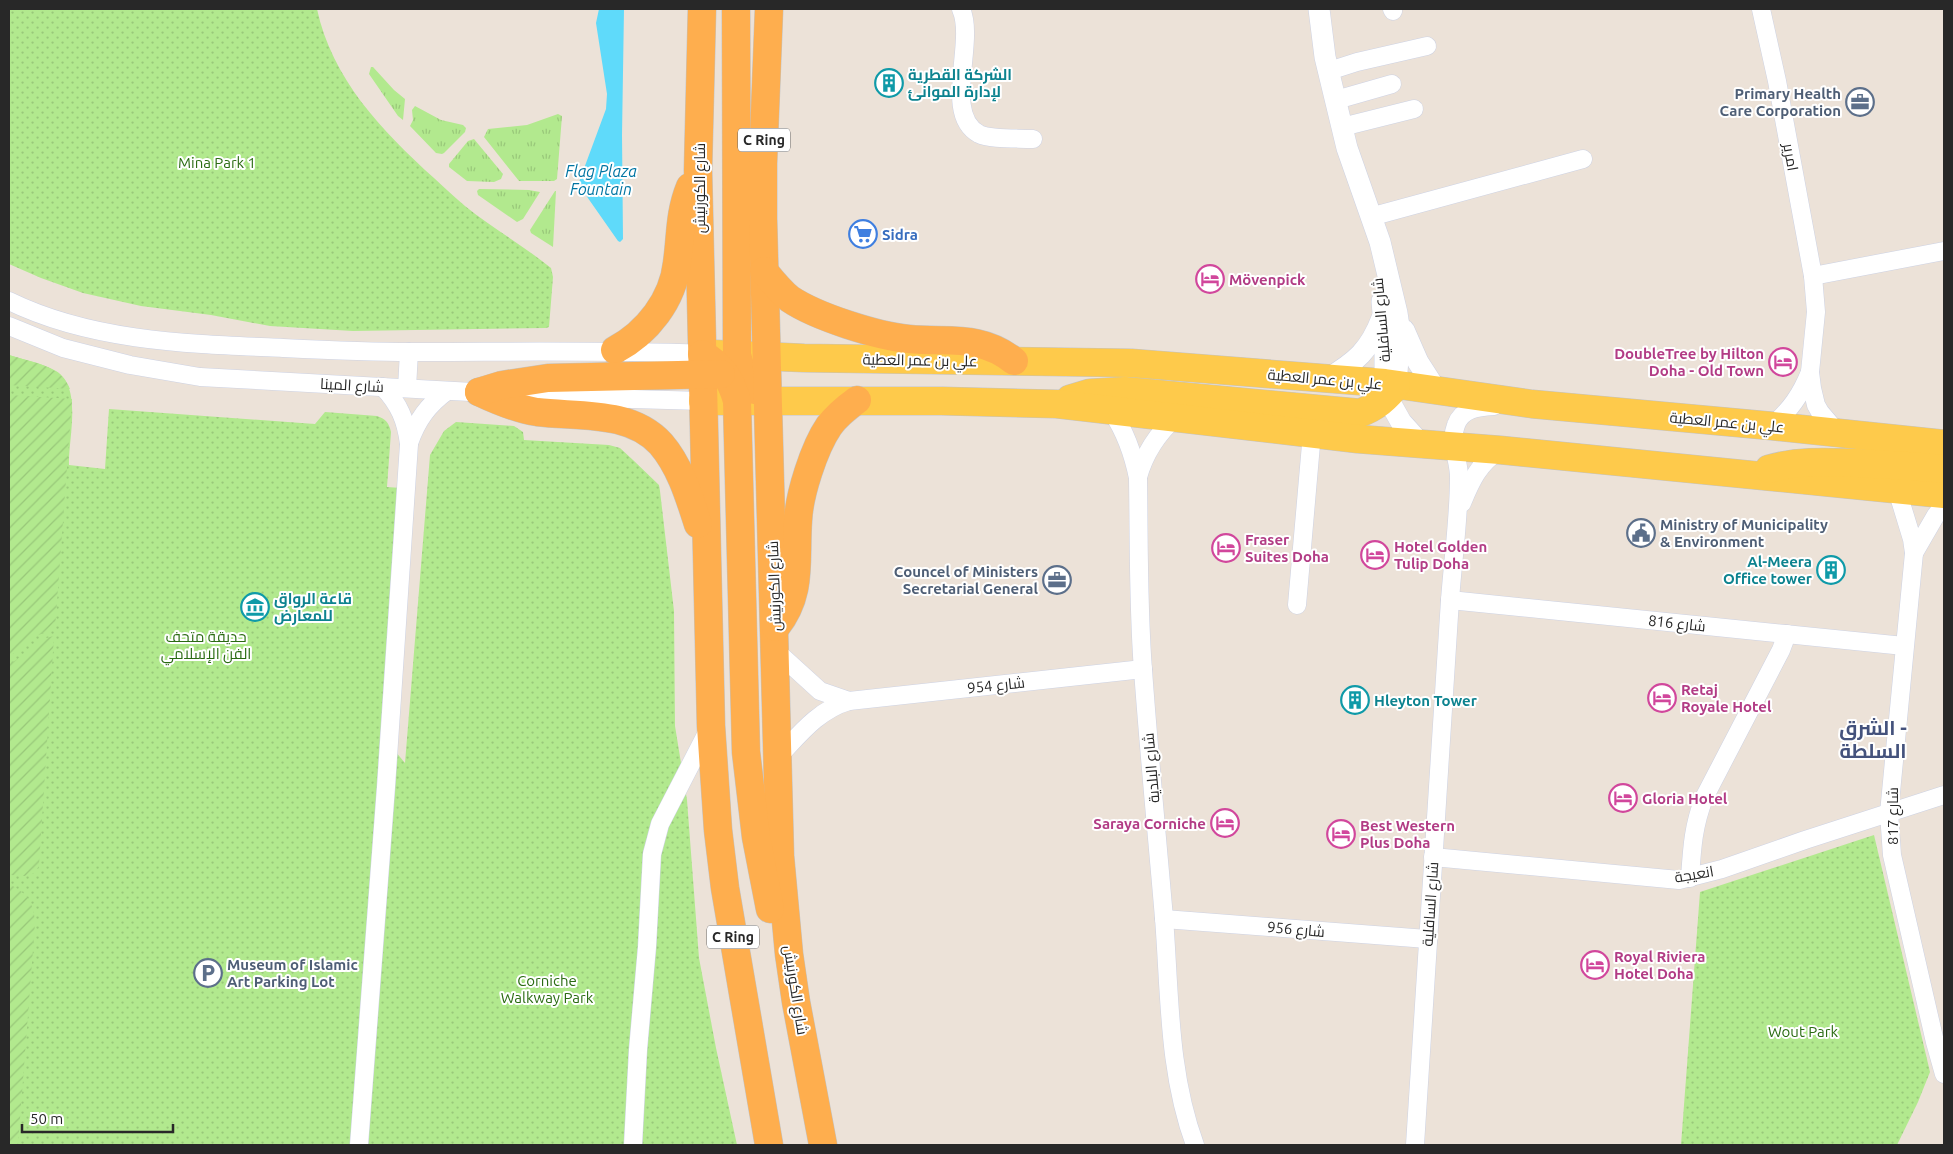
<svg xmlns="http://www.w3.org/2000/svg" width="1953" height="1154" font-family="Ubuntu,Cairo,sans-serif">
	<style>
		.grass { fill: url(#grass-tufts) }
		.park { fill: url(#park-dots) }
		.garden { fill: url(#garden-furrows) }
		.water { fill: #5fdafa }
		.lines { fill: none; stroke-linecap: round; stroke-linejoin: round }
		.minor-casing { stroke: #cdd2e3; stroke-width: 19 }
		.tertiary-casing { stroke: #cdd2e3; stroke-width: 22 }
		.primary-casing { stroke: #c3c3c3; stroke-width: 29 }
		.trunk-casing { stroke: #c3c3c3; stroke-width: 29 }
		.minor { stroke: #fff; stroke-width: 18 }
		.tertiary { stroke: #fff; stroke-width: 21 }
		.primary { stroke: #feca4b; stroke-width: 28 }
		.trunk { stroke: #feae4e; stroke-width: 28 }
		.labels { text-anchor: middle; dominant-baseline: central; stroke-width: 4; stroke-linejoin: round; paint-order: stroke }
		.shield { fill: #fff; stroke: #686868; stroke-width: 1 }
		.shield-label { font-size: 14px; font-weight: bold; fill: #282828 }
		.culture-label { font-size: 15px; font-weight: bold; fill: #0d838f; stroke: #fff; text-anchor: start }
		.service-label { font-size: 15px; font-weight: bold; fill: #4e5e75; stroke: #fff; text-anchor: end }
		.street-label { font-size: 15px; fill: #282828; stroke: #fff }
		.park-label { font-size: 15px; fill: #2a6b12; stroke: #fff }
		.shop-label { font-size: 15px; font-weight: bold; fill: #366cbe; stroke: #fff; text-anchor: start }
		.hotel-label { font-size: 15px; font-weight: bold; fill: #b23c85; stroke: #fff; text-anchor: start }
		.water-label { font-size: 16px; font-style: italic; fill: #0075a3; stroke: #fff }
		.district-label { font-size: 20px; font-weight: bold; fill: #44527c; stroke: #fff }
	</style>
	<defs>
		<pattern id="grass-tufts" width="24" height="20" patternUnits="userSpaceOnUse" patternTransform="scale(1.25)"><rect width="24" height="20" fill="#b2e98e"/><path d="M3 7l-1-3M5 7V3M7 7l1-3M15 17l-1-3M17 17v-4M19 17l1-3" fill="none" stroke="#99c87a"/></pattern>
		<pattern id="park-dots" width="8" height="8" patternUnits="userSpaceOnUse" patternTransform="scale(1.25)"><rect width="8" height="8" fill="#b2e98e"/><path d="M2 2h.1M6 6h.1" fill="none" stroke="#99c87a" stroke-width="1.8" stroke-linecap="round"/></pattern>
		<pattern id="garden-furrows" width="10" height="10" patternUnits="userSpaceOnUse" patternTransform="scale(1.25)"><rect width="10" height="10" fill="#b2e98e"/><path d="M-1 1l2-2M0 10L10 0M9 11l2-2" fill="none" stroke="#99c87a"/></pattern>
	</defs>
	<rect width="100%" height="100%" fill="#ece2d8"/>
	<g class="grass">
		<path d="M371 67H373L394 90 405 99 403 120 398 116 369 74Z"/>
		<path d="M415 106 441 120 463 125 466 128 465 132 444 153 442 154 436 153 410 126 413 120 412 110Z"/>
		<path d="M558 114 562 116 557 179 554 181H519L484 137 488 129 527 125Z"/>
		<path d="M474 139 503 174 501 179 494 182 467 181 449 167V164L468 141Z"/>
		<path d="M479 189 529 190 540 192 523 219 517 222 478 195 477 191Z"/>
		<path d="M555 191H556L553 247 531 233 530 230Z"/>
	</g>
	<g class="park">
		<path d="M9 9H317C332 79 382 131 434 178 444 187 454 197 465 206 492 228 524 246 551 268L553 277 549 327 546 328 353 331 270 326 211 315 141 306 83 293 41 278 9 264Z"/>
		<path d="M9 355C24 360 42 363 56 371 83 387 68 439 69 465L105 469 109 409 315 424 325 412 377 416C386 419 389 423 391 432L387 487 415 489 395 751 405 763 430 455 444 431 456 422 514 426 523 432 524 440 609 445 620 448 633 460 659 485 660 491 674 611 675 726 687 800 699 958 716 1048 737 1145H9Z"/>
		<path d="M1874 835 1930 1072 1918 1102 1897 1145H1681L1700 892Z"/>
	</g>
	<g class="garden">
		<path d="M9 355C31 362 61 365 70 389L9 385Z"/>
		<path d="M9 395 72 399 55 629 33 637 9 657Z"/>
		<path d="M54 636 39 865C34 879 23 876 11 875L9 874V664C28 655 30 641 54 636Z"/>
		<path d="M9 884C27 893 34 903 35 923L18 1145H9Z"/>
	</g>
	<path class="water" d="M599 9H624L622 135 623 239 620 242 618 241 583 191 579 182 606 109 607 94 596 23Z"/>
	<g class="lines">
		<defs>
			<g id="minor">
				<path d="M961 9C976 42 942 114 979 134 991 140 1018 138 1033 139"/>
				<path d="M1392 9 1393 11"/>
				<path d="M1761 9 1777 81 1813 276 1816 312 1810 372 1812 388 1816 405 1820 412 1837 432"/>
				<path d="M1329 71 1357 62 1427 46"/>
				<path d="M1336 100 1392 84"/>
				<path d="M1342 127 1414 109"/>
				<path d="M1370 217 1583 159"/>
				<path d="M1813 276 1944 251"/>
				<path d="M9 301C93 342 191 344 283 348 325 350 368 352 411 352 508 352 605 350 702 354"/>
				<path d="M9 326 63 348 130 365 200 377 562 397 703 401"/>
				<path d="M407 388 409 352"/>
				<path d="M1112 412C1126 433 1133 453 1138 478 1139 542 1138 606 1143 670 1149 753 1157 836 1164 918 1170 995 1168 1072 1195 1145"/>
				<path d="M1772 426C1790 410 1801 395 1810 372"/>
				<path d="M409 443C417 420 428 405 447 391"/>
				<path d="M1138 477C1145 452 1157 434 1176 417"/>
				<path d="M1897 490 1912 539 1914 553 1889 813 1892 855 1935 1042 1944 1074"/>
				<path d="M1462 503C1471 481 1479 463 1500 450"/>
				<path d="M1914 553 1936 515 1944 505"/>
				<path d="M1450 600 1904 646"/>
				<path d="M1297 605 1312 433"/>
				<path d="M776 651 820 691 849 701"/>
				<path d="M778 757C799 735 818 710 849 701L1143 669"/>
				<path d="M1433 857 1679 880 1722 869 1805 840 1944 795"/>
				<path d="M1690 878C1692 848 1693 827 1704 798L1781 650 1787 634"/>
				<path d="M1164 919 1427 939"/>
				<path d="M359 1145 386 787 409 444C406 420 399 404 383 387"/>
				<path d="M633 1145 638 1050 647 947 652 854 660 824 709 729"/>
				<path d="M1415 1145 1450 600C1453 559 1459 518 1459 477 1459 459 1449 443 1456 425 1462 408 1479 407 1494 406"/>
			</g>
			<g id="tertiary">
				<path d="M1319 9 1325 57 1347 148 1380 242 1397 313 1400 333 1396 385"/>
				<path d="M1382 301 1385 336V383L1387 397 1401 422 1420 443"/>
				<path d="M1404 330 1418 362 1436 390"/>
				<path d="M1327 379C1356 362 1370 350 1382 318"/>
			</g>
			<g id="primary">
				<path d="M714 354 804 358 1131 363 1385 383 1532 404 1772 426 1944 444"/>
				<path d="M1070 399 1090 393 1125 391 1360 413C1374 408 1388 398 1396 385"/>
				<path d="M703 401H942L1057 404 1358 439 1500 450 1944 494"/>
				<path d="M1769 469C1799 460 1828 462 1858 463 1887 465 1916 466 1944 469"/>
			</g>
			<g id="trunk">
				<path d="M702 9 698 170 711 726 718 830 725 888 769 1145"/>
				<path d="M736 9 737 355 741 369 755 390"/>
				<path d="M769 9 763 163V219L780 856 789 954 796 1002 823 1145"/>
				<path d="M764 271C772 281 780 291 790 299 817 317 877 336 909 339 949 343 980 334 1014 361"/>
				<path d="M615 350C647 333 673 300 677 263 681 235 679 214 690 187"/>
				<path d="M702 354C722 365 731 380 737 401L746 752 756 837 770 909"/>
				<path d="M479 392C498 401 517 409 537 412 578 417 630 410 661 444 680 466 689 496 698 524"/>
				<path d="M479 392 502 385 548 378 721 374"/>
				<path d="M776 627C803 593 795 561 798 521 799 495 814 448 829 426 836 416 846 408 857 400"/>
			</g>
		</defs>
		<use href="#minor" class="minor-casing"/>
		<use href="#tertiary" class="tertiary-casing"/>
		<use href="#primary" class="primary-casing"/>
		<use href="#trunk" class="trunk-casing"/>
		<use href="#minor" class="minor"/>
		<use href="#tertiary" class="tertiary"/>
		<use href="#primary" class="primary"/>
		<use href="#trunk" class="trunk"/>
	</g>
	<defs>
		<symbol id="building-ring" viewBox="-11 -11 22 22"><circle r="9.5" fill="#fff" stroke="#0f9aa8" stroke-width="1.5"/><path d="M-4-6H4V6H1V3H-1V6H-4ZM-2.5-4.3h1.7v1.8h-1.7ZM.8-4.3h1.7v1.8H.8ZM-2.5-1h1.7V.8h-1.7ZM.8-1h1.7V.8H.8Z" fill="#0f9aa8"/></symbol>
		<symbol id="office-ring" viewBox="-11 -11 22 22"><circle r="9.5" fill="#fff" stroke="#5c6f8a" stroke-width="1.5"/><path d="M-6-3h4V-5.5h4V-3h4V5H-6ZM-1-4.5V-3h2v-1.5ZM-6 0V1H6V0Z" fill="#5c6f8a"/></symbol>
		<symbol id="supermarket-ring" viewBox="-11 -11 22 22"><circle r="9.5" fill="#fff" stroke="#3f7fe0" stroke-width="1.5"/><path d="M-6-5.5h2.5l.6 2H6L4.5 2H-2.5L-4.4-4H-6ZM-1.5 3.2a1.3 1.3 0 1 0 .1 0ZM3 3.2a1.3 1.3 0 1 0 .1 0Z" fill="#3f7fe0"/></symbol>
		<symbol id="hotel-ring" viewBox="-11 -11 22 22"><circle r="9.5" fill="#fff" stroke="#d1479c" stroke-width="1.5"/><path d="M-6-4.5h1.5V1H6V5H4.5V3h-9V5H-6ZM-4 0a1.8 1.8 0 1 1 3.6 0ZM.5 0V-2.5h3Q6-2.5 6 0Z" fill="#d1479c"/></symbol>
		<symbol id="civic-ring" viewBox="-11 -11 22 22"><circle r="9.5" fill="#fff" stroke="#5c6f8a" stroke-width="1.5"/><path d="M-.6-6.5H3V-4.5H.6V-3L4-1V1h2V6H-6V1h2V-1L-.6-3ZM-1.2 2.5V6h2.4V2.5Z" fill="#5c6f8a"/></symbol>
		<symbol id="museum-ring" viewBox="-11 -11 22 22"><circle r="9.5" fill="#fff" stroke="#0f9aa8" stroke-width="1.5"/><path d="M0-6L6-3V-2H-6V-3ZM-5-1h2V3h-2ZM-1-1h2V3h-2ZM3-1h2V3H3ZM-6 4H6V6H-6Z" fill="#0f9aa8"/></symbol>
		<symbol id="parking-ring" viewBox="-11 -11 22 22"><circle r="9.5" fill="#fff" stroke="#5c6f8a" stroke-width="1.5"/><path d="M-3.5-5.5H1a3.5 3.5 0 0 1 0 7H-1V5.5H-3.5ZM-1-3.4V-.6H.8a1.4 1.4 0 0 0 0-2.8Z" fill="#5c6f8a"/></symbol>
	</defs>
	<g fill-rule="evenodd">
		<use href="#building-ring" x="873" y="67" width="32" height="32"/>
		<use href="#office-ring" x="1844" y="86" width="32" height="32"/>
		<use href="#supermarket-ring" x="847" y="218" width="32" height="32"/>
		<use href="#hotel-ring" x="1194" y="263" width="32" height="32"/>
		<use href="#hotel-ring" x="1767" y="346" width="32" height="32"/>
		<use href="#civic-ring" x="1625" y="517" width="32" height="32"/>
		<use href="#hotel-ring" x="1210" y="532" width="32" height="32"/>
		<use href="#hotel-ring" x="1359" y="539" width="32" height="32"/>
		<use href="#building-ring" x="1815" y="554" width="32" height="32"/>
		<use href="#office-ring" x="1041" y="564" width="32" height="32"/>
		<use href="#museum-ring" x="239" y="591" width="32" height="32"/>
		<use href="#hotel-ring" x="1646" y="682" width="32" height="32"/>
		<use href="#building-ring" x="1339" y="684" width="32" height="32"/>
		<use href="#hotel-ring" x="1607" y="782" width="32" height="32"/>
		<use href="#hotel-ring" x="1209" y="807" width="32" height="32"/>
		<use href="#hotel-ring" x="1325" y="818" width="32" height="32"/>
		<use href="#hotel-ring" x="1579" y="949" width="32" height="32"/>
		<use href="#parking-ring" x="192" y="957" width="32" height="32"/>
	</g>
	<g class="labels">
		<g class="shield">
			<rect x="738" y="128.5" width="52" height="23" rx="4"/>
			<rect x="707" y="925.5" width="52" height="23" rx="4"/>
		</g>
		<g class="shield-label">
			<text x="764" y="140">C Ring</text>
			<text x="733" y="937">C Ring</text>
		</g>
		<g class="culture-label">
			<text x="908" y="74">الشركة القطرية<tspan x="908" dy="17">لإدارة الموانئ</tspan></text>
			<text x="1812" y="561" text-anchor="end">Al-Meera<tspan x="1812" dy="17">Office tower</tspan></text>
			<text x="274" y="598">قاعة الرواق<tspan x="274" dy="17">للمعارض</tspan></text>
			<text x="1374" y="700">Hleyton Tower</text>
		</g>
		<g class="service-label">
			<text x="1841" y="93">Primary Health<tspan x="1841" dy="17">Care Corporation</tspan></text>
			<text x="1660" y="524" text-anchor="start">Ministry of Municipality<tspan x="1660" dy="17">&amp; Environment</tspan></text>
			<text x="1038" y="571">Councel of Ministers<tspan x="1038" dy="17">Secretarial General</tspan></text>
			<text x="227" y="964" text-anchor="start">Museum of Islamic<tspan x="227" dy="17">Art Parking Lot</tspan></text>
		</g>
		<g class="street-label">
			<text transform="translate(1791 157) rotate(80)">امرير</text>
			<text transform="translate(699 188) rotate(-90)">شارع الكورنيش</text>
			<text transform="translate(1381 320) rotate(-95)">شارع السافلية</text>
			<text transform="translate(920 360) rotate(1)">علي بن عمر العطية</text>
			<text transform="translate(1325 379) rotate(5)">علي بن عمر العطية</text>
			<text transform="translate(352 385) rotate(3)">شارع المينا</text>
			<text transform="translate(1727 422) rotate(5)">علي بن عمر العطية</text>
			<text transform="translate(774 586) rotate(-92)">شارع الكورنيش</text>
			<text transform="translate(1677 623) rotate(6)">شارع 816</text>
			<text transform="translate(996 685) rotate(-6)">شارع 954</text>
			<text transform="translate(1151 768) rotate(-95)">شارع البلدية</text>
			<text transform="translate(1892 816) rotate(-90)">شارع 817</text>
			<text transform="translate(1694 874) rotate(-10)">انعيجة</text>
			<text transform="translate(1430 904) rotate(-86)">شارع السافلية</text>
			<text transform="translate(1296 929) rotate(5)">شارع 956</text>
			<text transform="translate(796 990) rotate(81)">شارع الكورنيش</text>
		</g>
		<g class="park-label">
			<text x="217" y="162">Mina Park 1</text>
			<text x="206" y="636">حديقة متحف<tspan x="206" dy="17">الفن الإسلامي</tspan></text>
			<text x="547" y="980">Corniche<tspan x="547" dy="17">Walkway Park</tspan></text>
			<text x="1803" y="1031">Wout Park</text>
		</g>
		<g class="shop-label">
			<text x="882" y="234">Sidra</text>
		</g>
		<g class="hotel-label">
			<text x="1229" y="279">Mövenpick</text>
			<text x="1764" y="353" text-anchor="end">DoubleTree by Hilton<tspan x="1764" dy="17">Doha - Old Town</tspan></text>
			<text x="1245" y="539">Fraser<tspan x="1245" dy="17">Suites Doha</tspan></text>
			<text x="1394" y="546">Hotel Golden<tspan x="1394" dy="17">Tulip Doha</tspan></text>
			<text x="1681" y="689">Retaj<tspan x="1681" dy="17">Royale Hotel</tspan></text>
			<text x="1642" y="798">Gloria Hotel</text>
			<text x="1206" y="823" text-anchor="end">Saraya Corniche</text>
			<text x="1360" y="825">Best Western<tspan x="1360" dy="17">Plus Doha</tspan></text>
			<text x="1614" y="956">Royal Riviera<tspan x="1614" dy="17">Hotel Doha</tspan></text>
		</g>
		<g class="water-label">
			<text x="601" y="171">Flag Plaza<tspan x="601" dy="18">Fountain</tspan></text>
		</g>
		<g class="district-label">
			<text x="1873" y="727">الشرق -<tspan x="1873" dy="23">السلطة</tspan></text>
		</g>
	</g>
	<rect width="1953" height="1154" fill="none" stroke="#282828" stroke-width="20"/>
	<path d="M22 1124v8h151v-8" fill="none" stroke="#282828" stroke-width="2.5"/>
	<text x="30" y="1124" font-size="15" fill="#282828" stroke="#ffffff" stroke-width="4" paint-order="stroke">50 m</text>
</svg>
